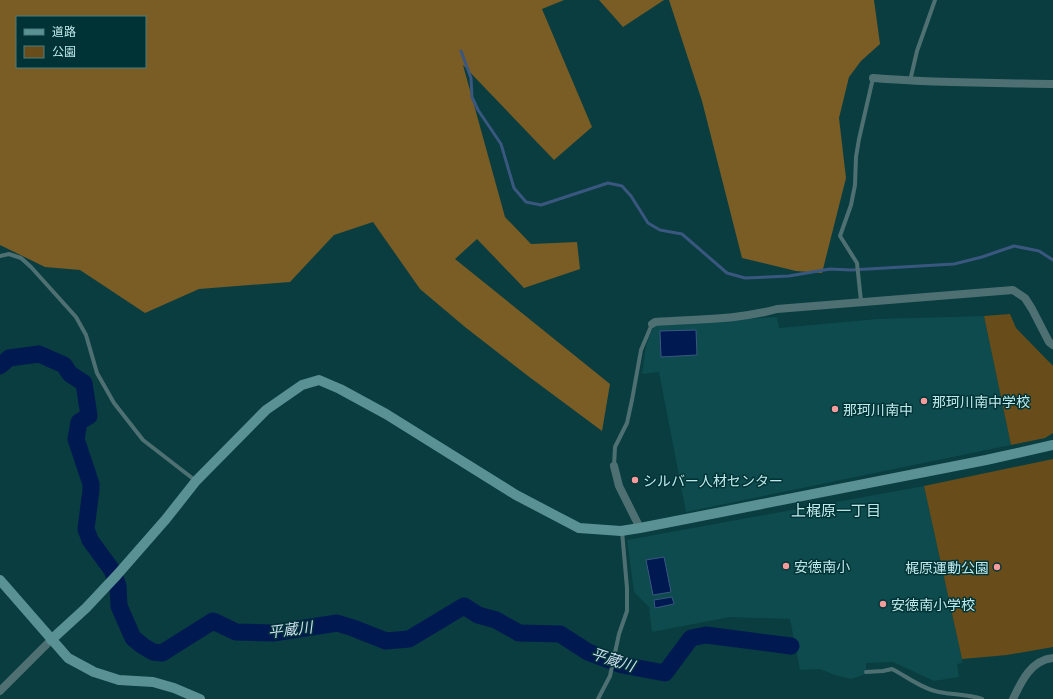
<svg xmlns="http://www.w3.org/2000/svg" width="1053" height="699" font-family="'Open Sans','Noto Sans JP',sans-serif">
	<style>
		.built { fill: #0d4b4e }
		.green { fill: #684d1a }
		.forest { fill: #7a5c25; fill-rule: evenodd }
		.water { fill: #001951; stroke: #3a577f }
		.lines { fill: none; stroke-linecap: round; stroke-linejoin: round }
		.stream { stroke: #3a577f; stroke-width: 3 }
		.river { stroke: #001951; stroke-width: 17 }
		.lane { stroke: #4f7072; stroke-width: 4 }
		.street { stroke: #4f7072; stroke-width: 8 }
		.secondary { stroke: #5a9194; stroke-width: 10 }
		.poi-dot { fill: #f59b9b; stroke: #003335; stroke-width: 1.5 }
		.labels { text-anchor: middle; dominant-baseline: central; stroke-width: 3; stroke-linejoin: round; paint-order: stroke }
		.poi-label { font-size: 14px; fill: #c0e9eb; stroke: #003335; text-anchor: start }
		.neighbourhood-label { font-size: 15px; fill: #c0e9eb; stroke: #003335 }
		.water-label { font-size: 15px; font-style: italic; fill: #cfddf2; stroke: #003335 }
	</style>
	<rect width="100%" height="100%" fill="#093d40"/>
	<g class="built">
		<path d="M984 316 1011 445 686 512 659 372 642 374 646 346 651 332 656 325 777 317 779 328 877 319Z"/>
		<path d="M924 486 962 659V663L957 664 959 677 934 681 893 662 866 663V674L851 679 835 675 820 669 800 670 790 619 730 617 652 632 649 607 634 592 627 540Z"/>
	</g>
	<g class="green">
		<path d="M1010 314 1016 328 1053 366V433L1045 438 1011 445 984 316Z"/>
		<path d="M1053 459V647L1007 655 962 659 924 486Z"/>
	</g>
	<g class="forest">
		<path d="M0 0H564L542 9 592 127 554 160 463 65 505 217 531 244 577 242 580 269 524 288 477 239 455 259 610 384 602 431 528 376 465 327 420 289 373 222 334 235 290 282 199 289 145 313 80 270 45 267 0 245ZM17 17H145V67H17Z"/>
		<path d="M599 0H664L623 27Z"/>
		<path d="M669 0H874L880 44 861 61 849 77 839 118 846 178 822 273 796 271 742 258 702 101Z"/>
	</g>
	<g class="water">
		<path d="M696 330 697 355 661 357 660 331Z"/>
		<path d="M664 557 671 592 653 595 646 560Z"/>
		<path d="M672 597 674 604 655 608 654 600Z"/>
	</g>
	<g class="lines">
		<path class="stream" d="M461 51 471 78 472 97 478 110 501 144 514 188 526 202 541 205 608 183 622 186 631 196 648 223 660 230 682 234 727 273 745 278 789 276 830 269 851 270 954 264 982 257 1014 246 1039 251 1053 260"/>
		<path class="river" d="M0 366 9 358 39 354 64 365 70 374 84 383 89 416 79 422 76 439 91 484V490L86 529 90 540 112 570 118 586 119 606 133 638 143 646 153 652 162 653 213 621 236 632 273 633 337 623 353 628 386 641 409 639 464 606 478 615 496 620 519 633 560 634 588 652 622 665 665 673 691 638 706 635 791 646"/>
		<g class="lane">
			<path d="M910 81 917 51 935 0"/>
			<path d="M0 256 9 254 21 258 31 267 76 317 86 335 97 373 114 403 143 440 196 481"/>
			<path d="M861 301 857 263 840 236 851 205 855 185 856 157 859 139 873 78"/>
			<path d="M614 466 615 447 627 423 632 400 641 350 652 324"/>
			<path d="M866 672 883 671 892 669C906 676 922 689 939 692 954 695 967 694 982 699"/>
			<path d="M598 699 610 676 619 634 627 611V588L622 531"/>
		</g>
		<g class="street">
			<path d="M873 78C933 83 993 83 1053 84"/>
			<path d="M652 324 655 322C696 319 738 320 777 309L1013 290 1025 298 1032 309 1049 342 1053 345"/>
			<path d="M614 466 619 486 640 528"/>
			<path d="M0 691 51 640"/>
			<path d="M1013 699C1021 682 1031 660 1053 658"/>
		</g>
		<g class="secondary">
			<path d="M0 580 68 658 94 672 119 680 153 682 174 688 200 699"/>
			<path d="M51 640 86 608 117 575 166 519 196 481 266 410 302 385 319 380 340 389 386 414 516 495 579 528 621 531 640 528 986 460 1053 445"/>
		</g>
	</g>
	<g class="poi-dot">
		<circle cx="924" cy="401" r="4"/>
		<circle cx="835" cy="409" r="4"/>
		<circle cx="635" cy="480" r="4"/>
		<circle cx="786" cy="566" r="4"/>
		<circle cx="997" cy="567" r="4"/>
		<circle cx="883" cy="604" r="4"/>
	</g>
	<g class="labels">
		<g class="poi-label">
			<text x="932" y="401">那珂川南中学校</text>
			<text x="843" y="409">那珂川南中</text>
			<text x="643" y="480">シルバー人材センター</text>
			<text x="794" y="566">安徳南小</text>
			<text x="989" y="567" text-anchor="end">梶原運動公園</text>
			<text x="891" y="604">安徳南小学校</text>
		</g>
		<g class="neighbourhood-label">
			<text x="836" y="510">上梶原一丁目</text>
		</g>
		<g class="water-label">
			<text transform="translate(290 629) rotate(-7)">平蔵川</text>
			<text transform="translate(613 659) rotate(18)">平蔵川</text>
		</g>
	</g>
	<rect x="16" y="16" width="130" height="52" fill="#003335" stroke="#4d7c7e"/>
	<rect x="24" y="29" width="20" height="6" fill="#5a9194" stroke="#4d7c7e"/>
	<text x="52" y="36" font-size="12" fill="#c0e9eb">道路</text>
	<rect x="24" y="46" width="20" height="12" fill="#684d1a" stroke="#4d7c7e"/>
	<text x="52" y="56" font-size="12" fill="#c0e9eb">公園</text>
</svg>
